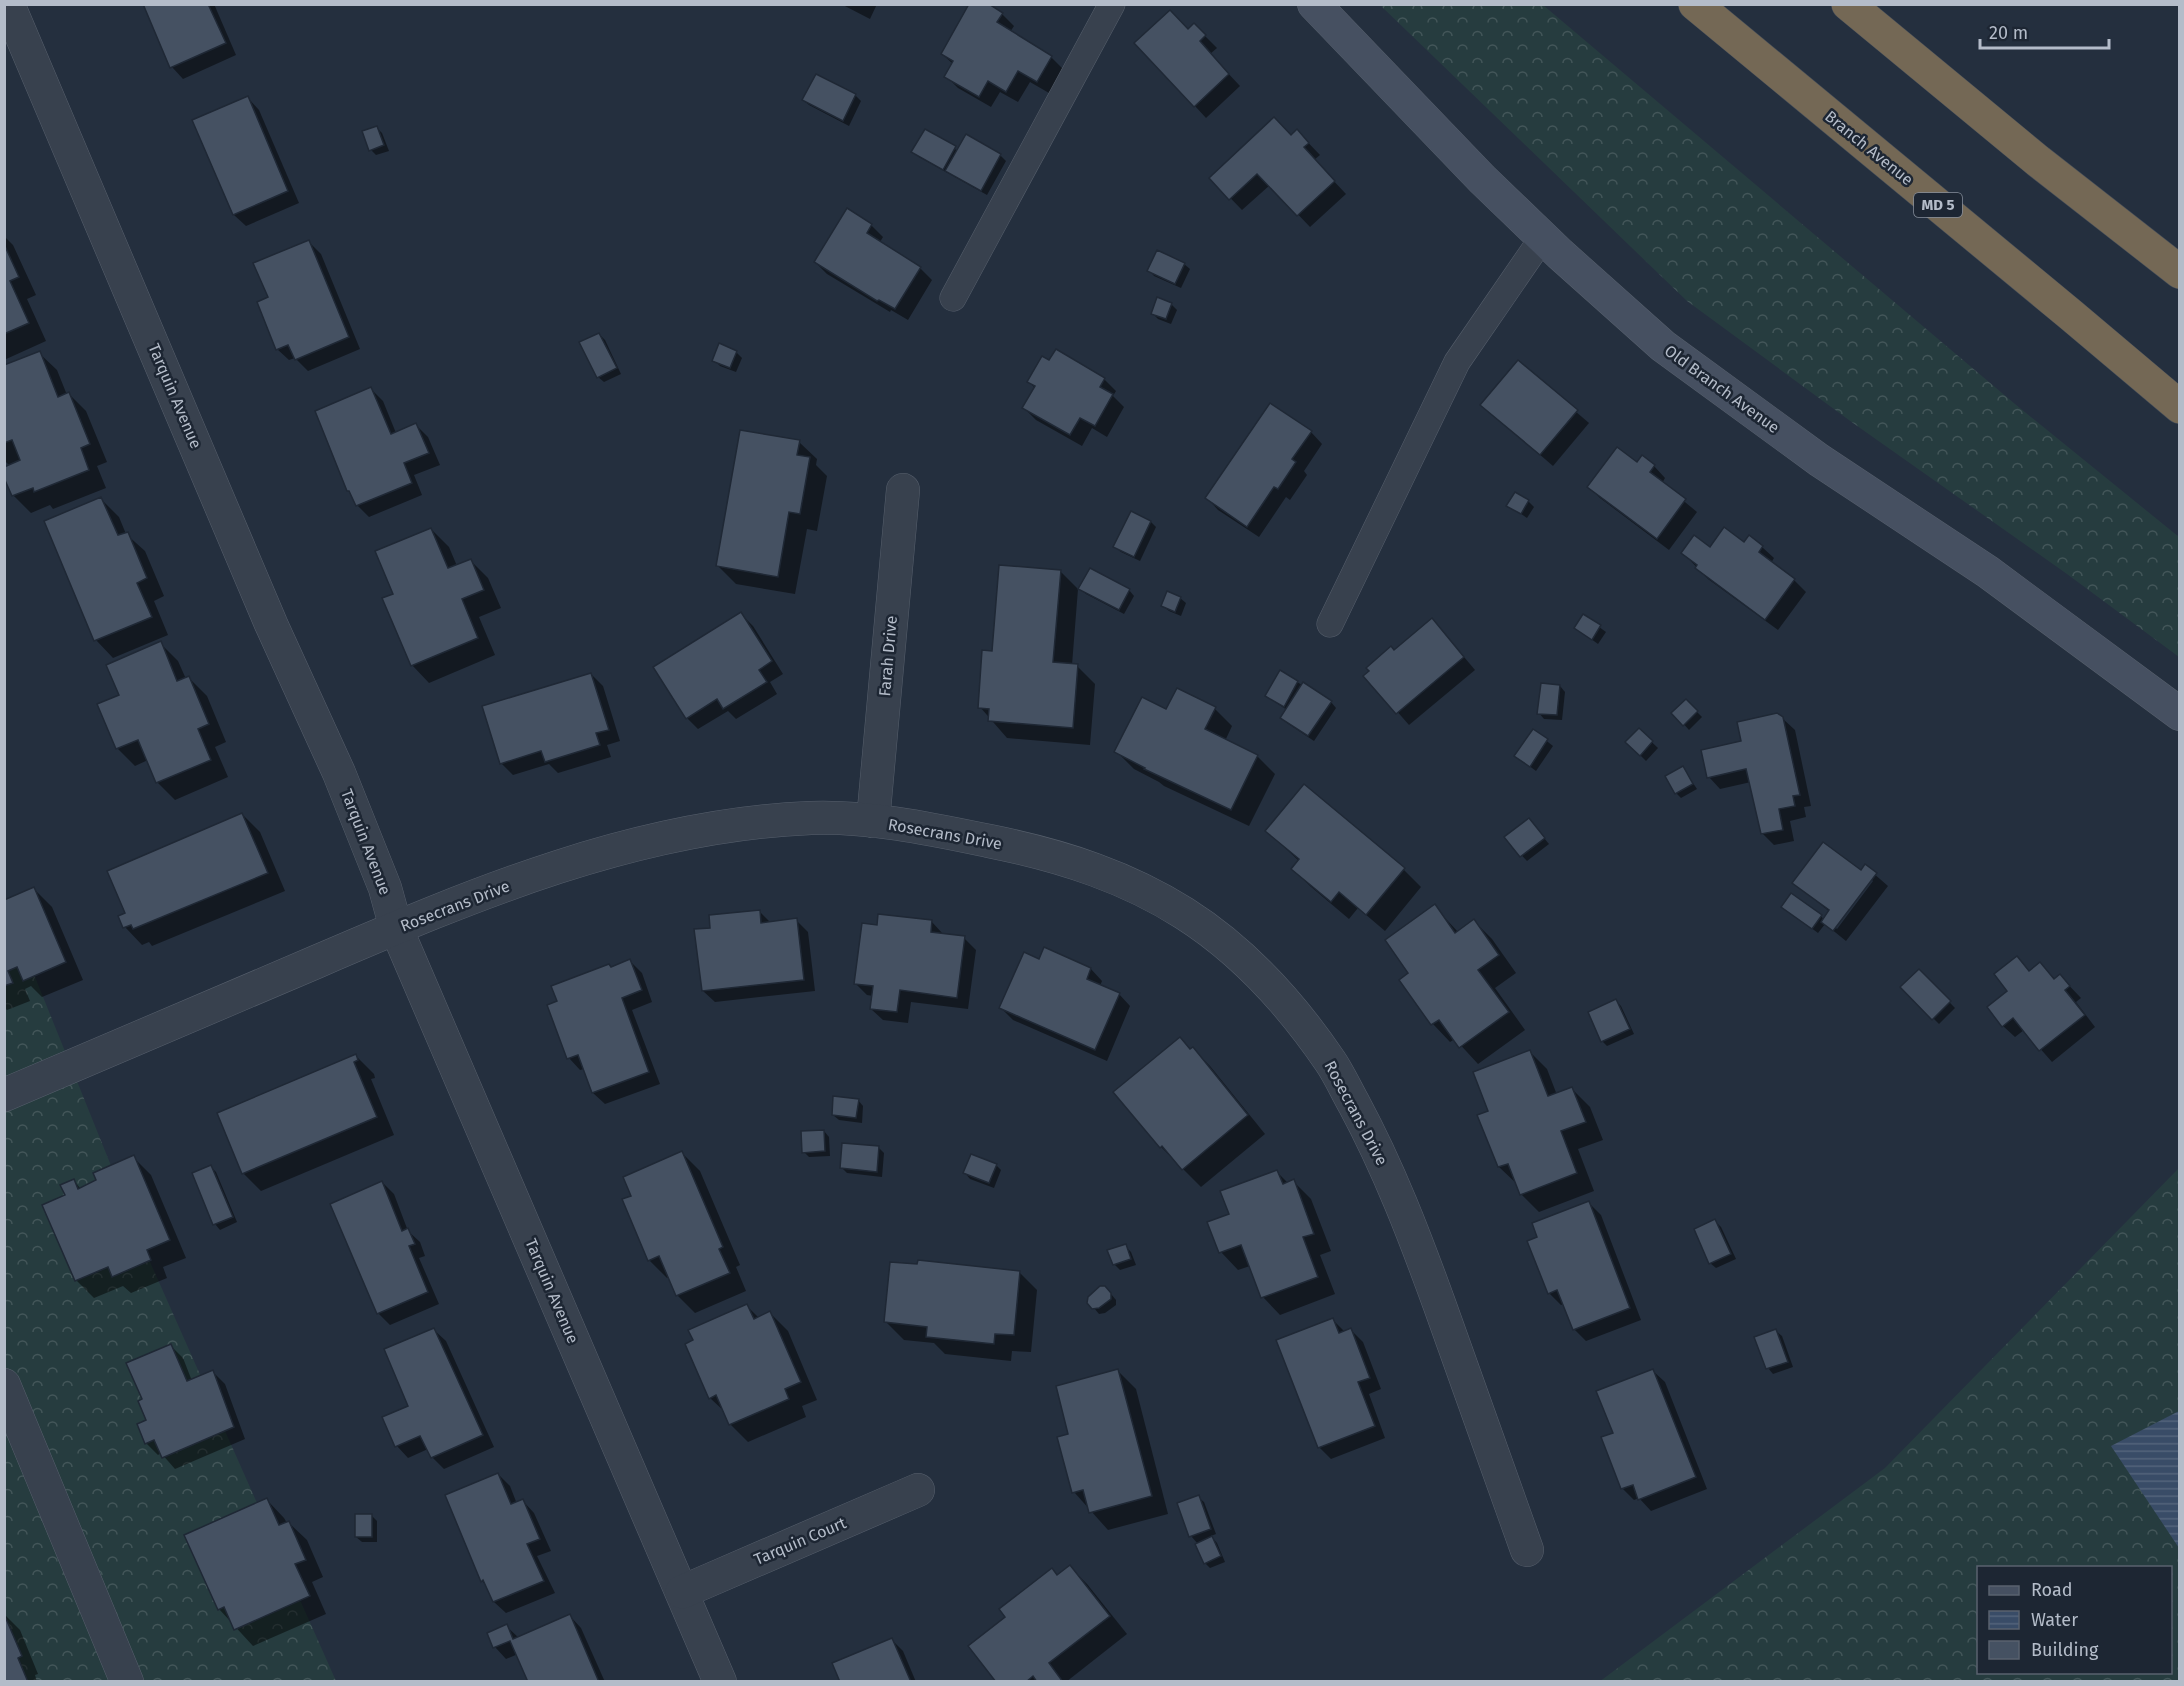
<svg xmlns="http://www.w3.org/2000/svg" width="2184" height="1686" font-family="'Fira Sans',sans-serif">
<defs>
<pattern id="forest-crowns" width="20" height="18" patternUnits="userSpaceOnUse" patternTransform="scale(1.5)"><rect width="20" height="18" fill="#263c3f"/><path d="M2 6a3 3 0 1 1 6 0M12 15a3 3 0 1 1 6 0" fill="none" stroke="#435659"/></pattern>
<pattern id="water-rules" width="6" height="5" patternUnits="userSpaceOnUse" patternTransform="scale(1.5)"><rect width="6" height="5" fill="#394c67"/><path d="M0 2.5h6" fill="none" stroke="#53647b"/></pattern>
</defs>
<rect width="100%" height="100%" fill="#242f3e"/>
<g fill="url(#forest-crowns)" fill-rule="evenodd">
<polygon points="1380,5 1543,5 2015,404 2179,537 2179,657 2067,574 1853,423 1687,301"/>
<polygon points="4,900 147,1255 336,1681 5,1681"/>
<path d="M2179,1168V1681L1599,1682L1885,1468ZM1978,1568H2170V1672H1978Z"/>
</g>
<polygon fill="url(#water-rules)" points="2179,1411 2179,1548 2111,1446"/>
<g fill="#0007" fill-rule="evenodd">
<polygon points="144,4 214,4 236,55 183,79 172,67"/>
<polygon points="841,4 877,4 870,19"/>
<polygon points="1002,14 1014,26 1010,32 1051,57 1063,69 1049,93 1030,82 1018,102 1000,92 991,107 958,88 946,76 953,64 942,54"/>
<polygon points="1194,25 1217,48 1210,54 1240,86 1206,118 1195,106 1188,30"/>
<polygon points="816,76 856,96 861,101 849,126 809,105 803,100"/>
<polygon points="248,98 259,110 299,203 246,226 234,215"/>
<polygon points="377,128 382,133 389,151 376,155 371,150"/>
<polygon points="925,131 958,151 1000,155 1006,161 987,195 919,157 913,152"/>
<polygon points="1297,131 1320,155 1314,160 1346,194 1310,227 1270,185 1242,210 1211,178 1291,137"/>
<polygon points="871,225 883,237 880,242 920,268 932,280 908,320 891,310 890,312 827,274 815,262"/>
<polygon points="4,236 13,245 36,295 27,299 46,341 4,360"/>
<polygon points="309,242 321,254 360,349 308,371 295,358 289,360 277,349"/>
<polygon points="1184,264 1190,269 1181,288 1154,276 1149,270"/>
<polygon points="1171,304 1177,310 1171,324 1158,319 1152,313"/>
<polygon points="599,334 605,340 621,374 604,382 598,377"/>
<polygon points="1056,351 1104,379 1116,391 1113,396 1124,407 1107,437 1092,428 1082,446 1036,420 1024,408 1035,388 1029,382 1050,362"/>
<polygon points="736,352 742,358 736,372 720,366 714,360"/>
<polygon points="39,353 57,370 67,395 69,394 86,411 107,462 97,466 106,488 53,509 50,505 31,513 13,495 10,466 4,460 4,367"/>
<polygon points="1518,362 1589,423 1553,466 1482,405"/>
<polygon points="371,389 383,401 396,433 416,425 428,437 440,465 414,475 422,495 369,517 357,505"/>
<polygon points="1311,432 1322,444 1304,471 1307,475 1290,500 1286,497 1259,537 1218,510 1207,498"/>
<polygon points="799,442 817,459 816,465 827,476 817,531 807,529 795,594 736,584 718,566"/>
<polygon points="1637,464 1654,466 1665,478 1662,483 1697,512 1669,550 1600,498 1589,487"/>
<polygon points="101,499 119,517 126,534 145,551 164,596 154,601 168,635 113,658 96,640"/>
<polygon points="1528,501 1534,507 1527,518 1508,505"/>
<polygon points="1151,522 1156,527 1140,561 1121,552 1115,547"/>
<polygon points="431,529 449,547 457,566 470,560 488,578 501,608 479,617 495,655 429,683 412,665 395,594"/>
<polygon points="1744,544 1762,547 1774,558 1771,563 1794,580 1806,592 1778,630 1708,579 1683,553"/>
<polygon points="1060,571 1078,589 1072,665 1077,666 1095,684 1090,745 1007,738 980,707 993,653"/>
<polygon points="1080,589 1129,590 1134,596 1124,614 1086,594"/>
<polygon points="1180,598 1186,603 1181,616 1169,611 1163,606"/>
<polygon points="741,614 753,626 783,674 770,682 777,694 736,719 728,711 698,729 687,718"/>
<polygon points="1584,616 1606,632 1598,644 1576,628"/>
<polygon points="1443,632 1475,670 1409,725 1366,676 1394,651"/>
<polygon points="160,643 178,661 186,679 189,678 207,696 226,742 215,747 228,777 175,800 157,782 148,760 135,766 117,748 121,695"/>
<polygon points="1280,672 1331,702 1336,708 1314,741 1287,723 1282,718 1287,710 1266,696"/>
<polygon points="591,674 603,686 620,741 607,745 611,757 558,773 549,764 513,775 501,763"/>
<polygon points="1560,686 1565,692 1562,720 1544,719 1539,713"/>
<polygon points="1686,701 1702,717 1689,730 1674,713"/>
<polygon points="1215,709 1232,726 1225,741 1257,756 1275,774 1249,826 1164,786 1159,782 1134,769 1116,751 1167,711"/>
<polygon points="1782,718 1795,730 1811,806 1804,807 1806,817 1790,821 1794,841 1774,845 1762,833 1751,782 1720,789 1709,777 1743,742"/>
<polygon points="1639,730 1658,748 1646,761 1627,742"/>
<polygon points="1534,731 1553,746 1536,771 1516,756"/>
<polygon points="1683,768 1697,789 1681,798 1676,793"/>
<polygon points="1305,786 1404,870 1421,887 1385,931 1358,908 1349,919 1310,886 1293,869 1299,861 1267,831"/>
<polygon points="242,814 260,832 285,891 152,946 149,942 142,945 125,927 120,916 127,914"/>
<polygon points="1534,826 1549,844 1527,861 1506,838"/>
<path d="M1865,866L1888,886L1846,941L1825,924L1818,933L1783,907L1821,916L1824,920L1830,912L1794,883L1861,872ZM1871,879L1873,881L1837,929L1835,927Z"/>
<polygon points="34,889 52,907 83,980 42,997 31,986 25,989 30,1001 7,1010 4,1007 4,902"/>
<polygon points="1434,906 1458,932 1474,921 1492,939 1516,973 1495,988 1525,1030 1478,1064 1455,1039 1450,1042 1433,1024 1401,980 1410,973"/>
<polygon points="759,911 771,923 796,920 808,932 815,991 715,1002 703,991 711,929"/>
<polygon points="932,922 943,934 964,938 976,950 968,1009 911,1002 908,1023 883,1020 871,1009 873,996 867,995 855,983 878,926"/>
<polygon points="1045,949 1091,969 1102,981 1100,986 1119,994 1130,1006 1107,1061 1013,1020 1001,1008 1040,961"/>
<polygon points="2017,958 2030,972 2040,964 2056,980 2060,976 2081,998 2076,1002 2095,1027 2052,1062 2024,1030 2015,1037 2003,1026"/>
<polygon points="630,961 642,973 652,1002 632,1010 660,1084 605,1104 593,1093 584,1069 580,1070 569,1058 559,1002 611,968"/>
<polygon points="1919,971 1955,1008 1939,1024 1902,987"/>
<polygon points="1616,1001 1621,1006 1634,1034 1607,1046 1602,1041"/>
<polygon points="1193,1049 1210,1066 1265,1134 1201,1187 1161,1147"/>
<polygon points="1530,1052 1547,1069 1557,1095 1572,1089 1590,1107 1603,1140 1578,1149 1594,1191 1539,1212 1521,1194 1518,1185 1499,1167 1490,1112"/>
<polygon points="356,1056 374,1074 375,1078 371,1079 394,1135 261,1191 243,1173"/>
<polygon points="858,1100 863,1106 862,1123 839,1120 833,1115"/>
<polygon points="824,1131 829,1137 830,1156 809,1157 804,1152"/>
<polygon points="879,1148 884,1153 882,1177 847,1173 842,1168"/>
<polygon points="682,1153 700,1171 740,1265 736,1267 746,1291 695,1313 677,1295 669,1277 667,1278 649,1260 633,1197"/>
<polygon points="133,1157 151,1175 186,1258 163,1267 167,1278 131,1293 123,1286 94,1298 76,1280 67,1195 74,1181 81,1189 98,1181"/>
<polygon points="996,1165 1001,1170 994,1188 970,1179 965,1173"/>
<polygon points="211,1167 216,1172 237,1222 220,1230 215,1224"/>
<polygon points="1276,1171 1288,1183 1293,1181 1311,1199 1331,1251 1320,1255 1335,1294 1280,1315 1263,1297 1250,1266 1238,1270 1221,1252 1231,1215"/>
<polygon points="382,1182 394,1194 408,1231 420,1242 425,1256 419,1258 439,1304 390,1325 378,1313"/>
<polygon points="1589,1203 1601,1215 1641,1320 1586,1341 1574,1329 1564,1304 1561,1305 1549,1293 1538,1238"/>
<polygon points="1715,1221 1721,1227 1736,1259 1716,1268 1710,1263"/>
<polygon points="1125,1246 1131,1252 1136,1265 1120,1270 1115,1265 1109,1251"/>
<polygon points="1019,1272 1037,1290 1031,1352 1012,1351 1011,1361 945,1354 934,1343 904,1340 886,1322"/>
<polygon points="1111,1294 1116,1300 1116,1305 1105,1313 1099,1314 1089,1302"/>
<polygon points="747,1306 759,1318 770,1313 788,1331 817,1400 802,1406 806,1417 748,1442 730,1424 726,1413 710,1398"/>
<polygon points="1333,1320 1345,1332 1351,1330 1363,1342 1381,1389 1369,1394 1385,1438 1331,1459 1319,1447"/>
<polygon points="434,1330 446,1341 494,1447 444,1469 432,1457 428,1449 408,1458 397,1446"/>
<polygon points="1776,1331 1782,1336 1793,1367 1773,1374 1768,1368"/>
<polygon points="171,1346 183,1358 192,1381 213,1372 225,1384 245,1439 175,1469 161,1453 158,1455 146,1443 148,1421 144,1400"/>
<polygon points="1118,1371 1136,1389 1168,1514 1108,1530 1074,1492 1070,1435"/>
<polygon points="1653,1371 1665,1382 1707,1489 1651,1511 1639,1498 1634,1500 1622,1488"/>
<polygon points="498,1474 510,1486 517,1504 523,1501 534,1513 551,1551 537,1556 555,1593 506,1613 494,1602 487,1586 482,1581 447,1496"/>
<polygon points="1198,1497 1204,1502 1216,1534 1211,1536 1217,1543 1225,1562 1210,1568 1205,1563 1198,1544 1191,1536"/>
<polygon points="267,1500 284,1518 287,1523 289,1523 307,1540 323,1577 312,1582 326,1614 253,1646 219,1609"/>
<polygon points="372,1516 377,1521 377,1542 362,1542 356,1537"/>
<polygon points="1070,1567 1087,1584 1127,1634 1066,1682 998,1682 1058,1576"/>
<polygon points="4,1614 20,1630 38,1674 35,1675 37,1682 4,1682"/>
<polygon points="570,1616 581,1628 605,1682 529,1682 518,1654 506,1659 495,1647 489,1634 506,1626 519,1638"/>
<polygon points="891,1639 903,1651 916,1682 842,1682"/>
</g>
<g fill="#455162" stroke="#1f2835" stroke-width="1.5">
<polygon points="143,4 208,4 226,43 170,68"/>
<polygon points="969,4 989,4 1003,13 997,22 1052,56 1037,82 1018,71 1006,92 988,81 979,97 944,77 953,61 941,54"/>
<polygon points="1170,10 1188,29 1194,23 1206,35 1200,41 1229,74 1194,107 1134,43"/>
<polygon points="816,74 856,94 843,121 802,100"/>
<polygon points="248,96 288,191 233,215 192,120"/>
<polygon points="1274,117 1291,135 1297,129 1309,143 1304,147 1335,181 1297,216 1257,174 1229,200 1209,178"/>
<polygon points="377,126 384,145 369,151 362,131"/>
<polygon points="925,129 956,146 943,170 911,152"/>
<polygon points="966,134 1001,154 981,191 945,171"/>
<polygon points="847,208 872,224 867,233 921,267 895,309 879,300 877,301 814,262"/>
<polygon points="309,240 349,337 295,360 288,345 276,350 257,302 268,297 253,263"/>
<polygon points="4,244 19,277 10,281 29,323 4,334"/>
<polygon points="1157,250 1185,263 1175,284 1147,271"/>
<polygon points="1157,297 1172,303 1166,319 1151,314"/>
<polygon points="599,333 617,368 597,378 579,342"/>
<polygon points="719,343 737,351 730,368 712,361"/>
<polygon points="1056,349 1105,378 1100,387 1113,394 1095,426 1080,418 1070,435 1022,408 1035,386 1027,382 1042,356 1049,360"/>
<polygon points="40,351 58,397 69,392 90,444 81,448 89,470 34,492 33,488 12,496 4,478 4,467 20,460 12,440 4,443 4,365"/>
<polygon points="1518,360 1578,410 1540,455 1480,405"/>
<polygon points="371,387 391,434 416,423 429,453 404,463 412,483 356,506 349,491 347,491 315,411"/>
<polygon points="1270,403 1312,431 1292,459 1296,462 1278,489 1274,487 1247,527 1205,498"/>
<polygon points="740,430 800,440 797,455 810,457 800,514 789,512 778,577 716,566"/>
<polygon points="1617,447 1637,462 1642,455 1655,465 1650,472 1686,499 1657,539 1587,487"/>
<polygon points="1515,492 1529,500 1521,514 1506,506"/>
<polygon points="101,497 118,535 128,532 147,578 137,583 152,617 94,641 44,521"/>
<polygon points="1131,511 1151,521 1134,557 1113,547"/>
<polygon points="1724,527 1744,542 1749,535 1763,546 1759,552 1795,579 1765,620 1695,568 1697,565 1681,553 1694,535 1710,547"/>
<polygon points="431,528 448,568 471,559 484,590 462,599 478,638 411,666 382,598 393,594 375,551"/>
<polygon points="999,565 1061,570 1053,662 1078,664 1073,728 988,721 989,709 978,708 982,650 992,651"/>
<polygon points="1090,568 1130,589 1119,610 1078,589"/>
<polygon points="1167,591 1181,597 1175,612 1161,606"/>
<polygon points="741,612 772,661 759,670 767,682 723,709 717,699 686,719 653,667"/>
<polygon points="1583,614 1601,625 1592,640 1574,628"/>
<polygon points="1432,618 1464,657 1396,714 1363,676 1369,671 1366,668 1391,646 1394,650"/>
<polygon points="161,641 177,681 189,676 209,724 198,729 211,760 156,783 138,740 116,749 97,704 119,695 106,665"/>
<polygon points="1280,670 1298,681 1284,707 1265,696"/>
<polygon points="591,673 609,730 596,733 600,745 545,762 541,751 500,764 482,706"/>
<polygon points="1303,682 1332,701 1308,736 1280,718"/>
<polygon points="1541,683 1560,685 1557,715 1537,714"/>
<polygon points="1177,688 1216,707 1205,729 1258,755 1231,810 1144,769 1145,768 1114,752 1142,697 1166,709"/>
<polygon points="1686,699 1698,711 1683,726 1671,713"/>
<polygon points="1777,713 1783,717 1800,795 1793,796 1795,806 1779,809 1783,830 1761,834 1746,769 1707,778 1701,750 1741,741 1737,722"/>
<polygon points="1639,728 1653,741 1640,756 1625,742"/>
<polygon points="1533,729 1548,739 1530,767 1514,756"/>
<polygon points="1683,766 1693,784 1675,794 1665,776"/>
<polygon points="1304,784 1405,868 1366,915 1339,892 1331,902 1291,869 1299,859 1265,831"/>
<polygon points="242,813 268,873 133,929 131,925 123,928 118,916 125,913 107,871"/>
<polygon points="1529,818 1545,838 1520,857 1504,837"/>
<polygon points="1823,842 1861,870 1865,864 1877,873 1833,931 1821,922 1829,910 1792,883"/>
<polygon points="34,887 66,962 23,981 17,967 8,971 13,983 4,986 4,900"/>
<polygon points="1791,893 1822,915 1812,929 1781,907"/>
<polygon points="1435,904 1455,933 1474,919 1499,955 1478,970 1509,1012 1459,1048 1439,1020 1431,1025 1399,980 1408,973 1385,940"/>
<polygon points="760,910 761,923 797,918 804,980 702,991 694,929 710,928 709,915"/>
<polygon points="878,914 932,920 931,932 965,936 957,998 900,990 897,1012 870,1009 873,986 854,984 862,923 877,925"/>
<polygon points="1044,947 1091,968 1087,979 1120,993 1095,1050 999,1008 1024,952 1039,959"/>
<polygon points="2017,956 2029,971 2040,962 2054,979 2060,974 2070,986 2065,990 2085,1015 2039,1051 2013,1018 2002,1027 1987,1007 2007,991 1994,974"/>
<polygon points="630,959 642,990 622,998 649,1072 592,1093 578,1055 567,1059 547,1005 557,1001 551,986 609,964 611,967"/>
<polygon points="1919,969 1951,1001 1932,1020 1900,987"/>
<polygon points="1616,999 1630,1029 1601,1042 1588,1012"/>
<polygon points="1180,1037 1190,1049 1193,1047 1248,1115 1182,1170 1162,1146 1160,1148 1113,1092"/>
<polygon points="1530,1050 1548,1096 1572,1087 1586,1122 1561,1131 1577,1173 1520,1195 1508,1164 1498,1167 1477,1115 1488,1111 1473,1072"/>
<polygon points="356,1054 358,1060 354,1062 377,1117 242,1174 217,1113"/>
<polygon points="833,1096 859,1099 856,1118 832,1115"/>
<polygon points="824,1130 825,1151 802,1153 801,1131"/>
<polygon points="842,1143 879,1146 877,1172 840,1168"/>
<polygon points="682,1151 723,1247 719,1249 730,1273 676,1296 659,1256 648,1261 622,1199 631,1196 623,1177"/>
<polygon points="971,1154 997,1164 989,1183 963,1173"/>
<polygon points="134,1155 170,1240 147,1250 151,1260 112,1277 108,1267 75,1281 42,1205 65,1195 60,1185 74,1179 78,1189 96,1180 93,1173"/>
<polygon points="211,1165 233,1217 213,1225 192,1173"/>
<polygon points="1277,1170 1283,1184 1294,1179 1314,1234 1303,1237 1318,1277 1261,1298 1241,1245 1219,1253 1207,1222 1229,1214 1220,1191"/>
<polygon points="382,1181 402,1231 408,1228 415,1244 409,1246 428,1292 377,1314 330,1204"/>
<polygon points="1589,1201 1630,1308 1573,1330 1557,1290 1548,1294 1527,1241 1537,1237 1532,1223"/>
<polygon points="1715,1219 1731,1254 1709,1264 1694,1229"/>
<polygon points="1126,1244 1131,1259 1113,1265 1107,1250"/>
<polygon points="918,1260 1020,1271 1014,1335 995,1334 994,1344 926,1337 927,1327 884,1322 890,1262 917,1264"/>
<polygon points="1100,1286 1105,1286 1111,1293 1111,1299 1099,1308 1092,1309 1087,1303 1088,1297"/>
<polygon points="747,1304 754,1319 770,1311 801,1382 785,1389 789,1399 729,1425 716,1395 709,1399 685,1344 693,1340 688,1330"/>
<polygon points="1333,1318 1339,1333 1351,1328 1370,1378 1358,1382 1375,1426 1318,1448 1276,1340"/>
<polygon points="434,1328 483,1435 431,1458 420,1436 395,1447 382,1417 408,1406 384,1349"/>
<polygon points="1776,1329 1788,1362 1766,1369 1754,1337"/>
<polygon points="171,1344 187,1381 213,1370 234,1427 162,1458 154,1440 145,1444 137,1424 146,1420 138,1401 142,1399 126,1363"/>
<polygon points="1118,1369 1152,1496 1089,1513 1083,1490 1072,1493 1057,1437 1068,1434 1056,1386"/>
<polygon points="1653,1369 1696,1477 1638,1500 1633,1485 1621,1489 1601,1437 1613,1433 1596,1391"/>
<polygon points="498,1473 511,1504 523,1499 540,1539 527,1544 544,1581 493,1602 483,1580 481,1582 445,1495"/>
<polygon points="1199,1495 1211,1529 1189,1537 1177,1503"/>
<polygon points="267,1498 279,1525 289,1521 306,1560 295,1564 310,1596 234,1630 224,1607 218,1610 184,1535"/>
<rect x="355" y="1514" width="17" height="23"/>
<polygon points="1212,1536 1221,1556 1204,1564 1195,1544"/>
<polygon points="1070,1565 1110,1616 1049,1663 1063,1682 1037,1682 1033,1676 1026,1682 996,1682 968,1646 1005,1617 999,1609 1052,1568 1057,1575"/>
<polygon points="4,1614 22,1656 18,1658 28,1682 4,1682"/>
<polygon points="570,1614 599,1682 528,1682 510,1641 493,1648 487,1633 507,1624 513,1639"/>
<polygon points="892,1638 911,1682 840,1682 832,1663"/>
</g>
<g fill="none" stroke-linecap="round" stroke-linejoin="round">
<g stroke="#565f6c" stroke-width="27">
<g id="lane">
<polyline points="953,298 1112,4"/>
<polyline points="1330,624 1457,362 1543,237"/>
</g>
</g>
<g stroke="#565f6c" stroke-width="34">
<g id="street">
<polyline points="8,4 271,624 339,773 385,888 396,928 720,1682"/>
<polyline points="873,821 903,490"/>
<path d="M4,1095C109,1051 213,1006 316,962C474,894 637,825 811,818C871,816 931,829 989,841C1144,872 1240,929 1330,1061C1339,1074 1346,1090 1354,1104C1389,1169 1415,1237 1440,1306C1469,1387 1498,1469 1527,1550"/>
<polyline points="4,1385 127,1682"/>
<polyline points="682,1592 918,1490"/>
</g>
</g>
<g stroke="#565f6c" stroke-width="34">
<polyline id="secondary" points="1314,4 1482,179 1560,254 1663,346 1819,460 1988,572 2180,714"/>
</g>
<g stroke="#434c59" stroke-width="34">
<g id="highway">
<polyline points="1695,4 2071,315 2180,407"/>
<polyline points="1848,4 2038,161 2180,272"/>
</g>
</g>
<use href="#lane" stroke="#38414e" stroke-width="26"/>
<use href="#street" stroke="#38414e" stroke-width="33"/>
<use href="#secondary" stroke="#465061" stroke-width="33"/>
<use href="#highway" stroke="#746855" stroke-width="33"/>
</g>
<g text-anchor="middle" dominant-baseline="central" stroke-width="5" stroke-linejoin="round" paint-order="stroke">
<rect fill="#1d2633" stroke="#878f9c" stroke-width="1.5" x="1914" y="193" width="48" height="24" rx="4.5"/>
<g font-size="15" font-weight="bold" fill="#b4bcc9">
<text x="1938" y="205">MD 5</text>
</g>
<g font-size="16" fill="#b4bcc9" stroke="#1d2633">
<text transform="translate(1869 148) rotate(39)">Branch Avenue</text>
<text transform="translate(1722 389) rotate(36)">Old Branch Avenue</text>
<text transform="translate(175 396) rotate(67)">Tarquin Avenue</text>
<text transform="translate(888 656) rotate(-85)">Farah Drive</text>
<text transform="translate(945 834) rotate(10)">Rosecrans Drive</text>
<text transform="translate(366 842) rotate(69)">Tarquin Avenue</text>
<text transform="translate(455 906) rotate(-21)">Rosecrans Drive</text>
<text transform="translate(1356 1113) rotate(62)">Rosecrans Drive</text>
<text transform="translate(552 1291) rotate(67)">Tarquin Avenue</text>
<text transform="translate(800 1541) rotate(-23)">Tarquin Court</text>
</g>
</g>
<rect width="2184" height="1686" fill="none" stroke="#b4bcc9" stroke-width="12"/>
<rect x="1977" y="1566" width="195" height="108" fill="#1d2633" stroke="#59626f" stroke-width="1.5"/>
<rect x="1989" y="1586" width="30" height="9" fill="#465061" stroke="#59626f" stroke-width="1.5"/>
<text x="2031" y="1596" font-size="18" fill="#b4bcc9">Road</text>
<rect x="1989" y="1611" width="30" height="18" fill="url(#water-rules)" stroke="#59626f" stroke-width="1.5"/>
<text x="2031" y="1626" font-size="18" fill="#b4bcc9">Water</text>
<rect x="1989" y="1641" width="30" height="18" fill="#455162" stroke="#59626f" stroke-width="1.5"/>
<text x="2031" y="1656" font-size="18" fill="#b4bcc9">Building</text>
<path d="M1980 39v9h129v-9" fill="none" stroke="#b4bcc9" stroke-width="3"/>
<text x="1989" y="39" font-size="18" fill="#b4bcc9" stroke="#1d2633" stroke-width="4.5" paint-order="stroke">20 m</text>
</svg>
